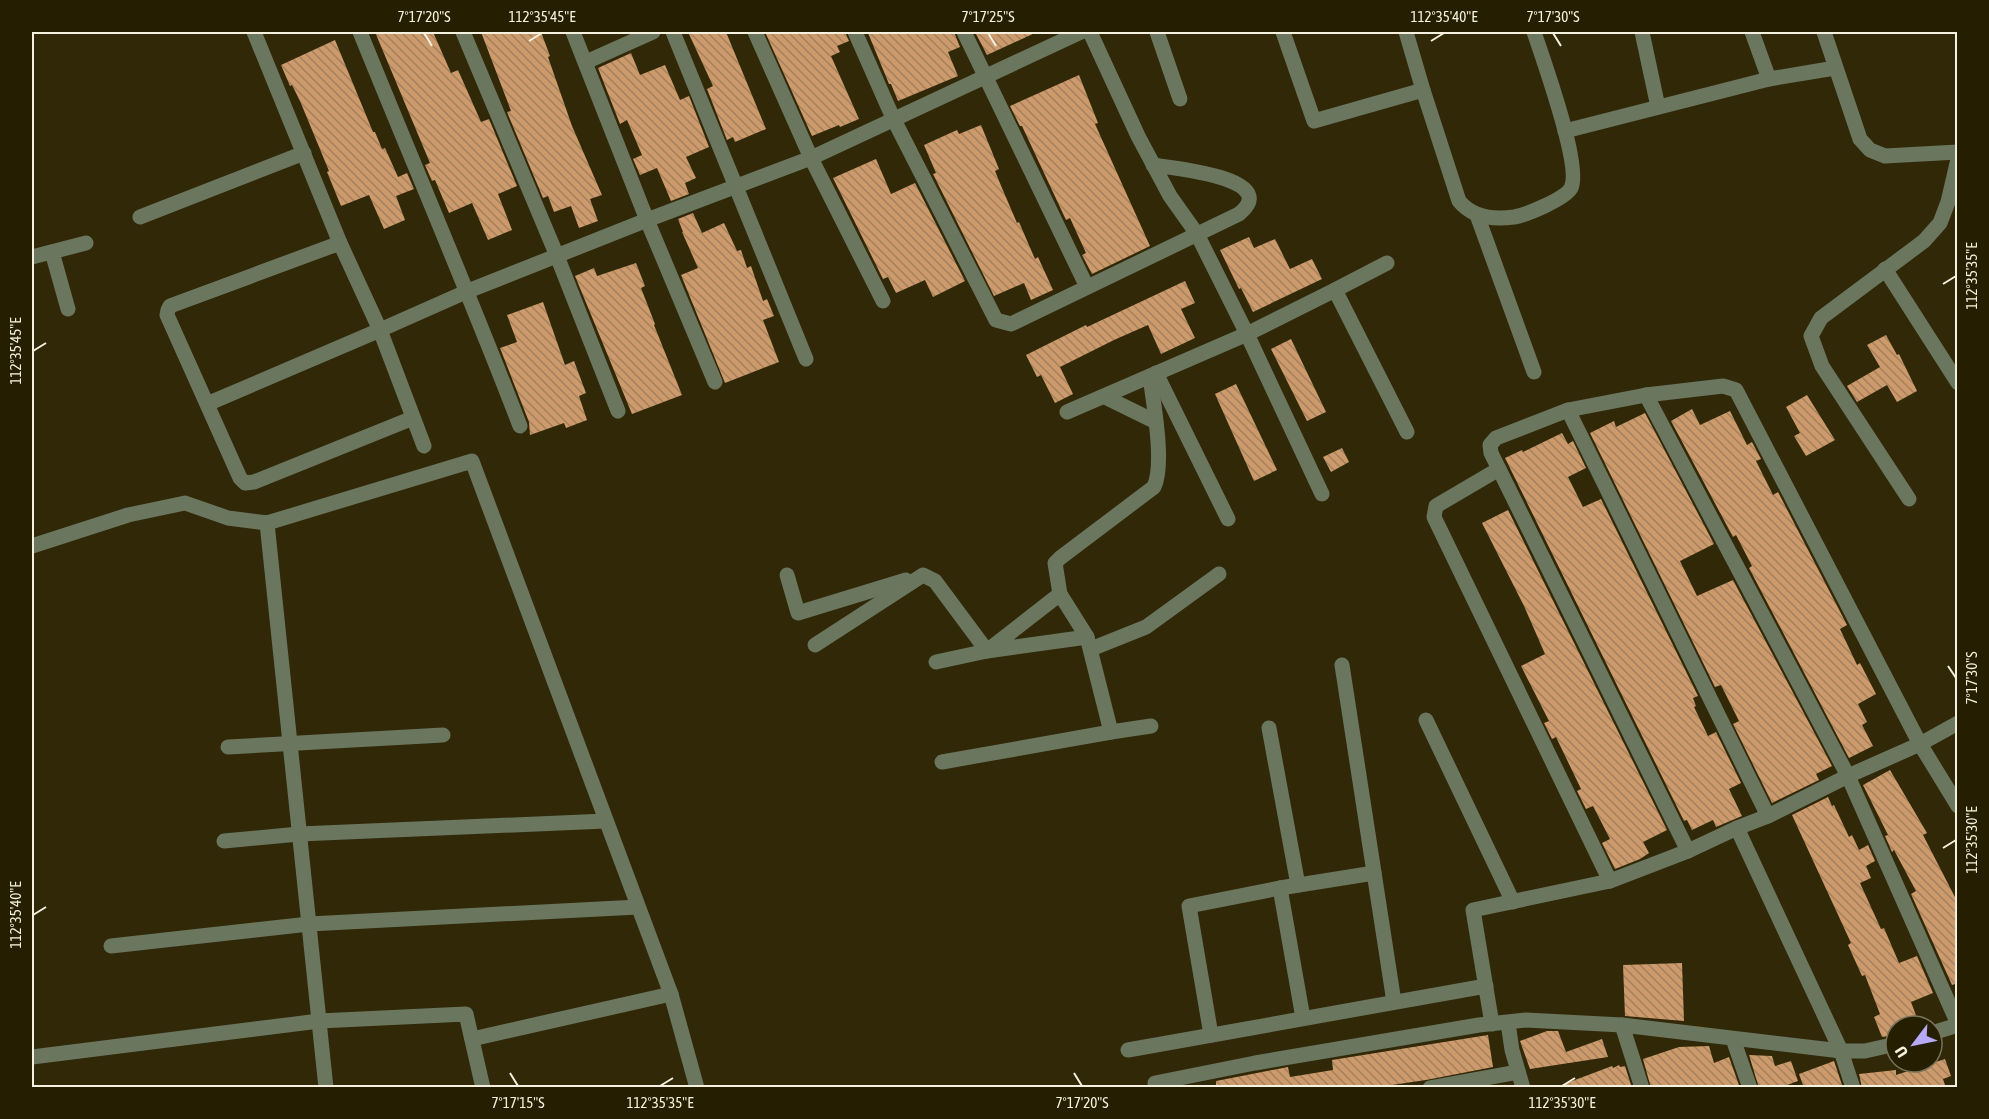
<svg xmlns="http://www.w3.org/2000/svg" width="1989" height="1119" font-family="'Asap Condensed',sans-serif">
<defs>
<pattern id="building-back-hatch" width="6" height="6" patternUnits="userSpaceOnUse" patternTransform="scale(1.5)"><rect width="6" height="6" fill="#cc9a6b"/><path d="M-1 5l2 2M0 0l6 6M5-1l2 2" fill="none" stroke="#a5815f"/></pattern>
</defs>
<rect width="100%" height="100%" fill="#302807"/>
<g fill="url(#building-back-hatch)">
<polygon points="375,32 433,32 451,73 458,70 481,122 489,119 517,186 498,194 512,230 488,240 472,203 449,213 435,180 432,181 425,165 430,163"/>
<polygon points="481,32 541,32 550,56 548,57 572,126 602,195 590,199 598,221 579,228 571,206 554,212 548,196 543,198 507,112 511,111"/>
<polygon points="688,32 726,32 766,129 735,142 733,137 727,140 707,89 713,86"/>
<polygon points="765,32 845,32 849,41 837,46 840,52 831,56 859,119 840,127 839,125 812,136"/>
<polygon points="865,32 954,32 960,47 948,52 958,76 898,101 891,84 889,84 868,33 866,34"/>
<polygon points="975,32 1037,32 987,55"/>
<polygon points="335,40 373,132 375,132 382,149 385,148 398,177 407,173 414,189 396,196 405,220 384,229 369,195 341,206 327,172 329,171 300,101 292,85 290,86 281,65"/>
<polygon points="631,53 640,75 665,65 680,100 689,96 709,147 686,157 696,178 685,183 689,194 671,201 657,168 640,175 633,159 642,155 627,120 620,124 598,68"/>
<polygon points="1079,75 1098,123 1095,124 1150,246 1092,274 1082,255 1086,253 1070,218 1066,220 1022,126 1020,126 1010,106"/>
<polygon points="981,125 999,169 995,171 1002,188 1017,223 1019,222 1035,259 1038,257 1053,290 1031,300 1024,283 994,296 933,174 936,173 924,145 957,130 959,134"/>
<polygon points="876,159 891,194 915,183 965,281 933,297 925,280 896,293 888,277 883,279 833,178"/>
<polygon points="693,213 702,233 724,223 737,251 741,250 747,268 751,266 763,301 767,299 774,316 763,320 779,362 725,383 681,275 698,268 682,232 683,232 678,219"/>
<polygon points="1249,237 1254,248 1275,239 1290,269 1312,259 1322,279 1253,312 1241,288 1239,289 1220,250"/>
<polygon points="636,263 645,286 641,288 655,324 654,325 682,395 632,414 575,276 594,268 597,276"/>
<polygon points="1185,281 1195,303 1181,309 1195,338 1161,354 1148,325 1114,340 1060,367 1073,394 1055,403 1041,375 1037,377 1026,355 1086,325 1087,327"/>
<polygon points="543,302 565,365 574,361 586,393 579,396 587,420 566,428 564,423 530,435 529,422 500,348 517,342 507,315"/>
<polygon points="1886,335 1897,355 1899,354 1917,391 1897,402 1887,385 1857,402 1847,386 1880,367 1867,345"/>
<polygon points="1291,339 1326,412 1307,421 1271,349"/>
<polygon points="1236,384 1277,470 1254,481 1215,394"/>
<polygon points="1807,395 1835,440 1806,456 1794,436 1800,433 1786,407"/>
<polygon points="1692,409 1700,425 1730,411 1747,445 1752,442 1761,459 1756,461 1773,495 1778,492 1847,625 1840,629 1857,665 1860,663 1876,694 1858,704 1867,722 1862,725 1873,746 1849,758 1749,568 1752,566 1736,535 1733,537 1671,421"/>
<polygon points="1645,413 1714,544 1680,561 1697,596 1733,580 1832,766 1816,774 1819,780 1772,803 1733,724 1739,721 1721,685 1715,687 1590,433 1614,421 1616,427"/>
<polygon points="1562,433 1568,444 1573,441 1586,468 1568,477 1583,507 1601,499 1698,696 1693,698 1696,706 1694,707 1708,736 1716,732 1741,783 1729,789 1742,816 1716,827 1713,820 1692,830 1687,820 1684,821 1505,458 1522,450 1523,452"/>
<polygon points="1342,448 1349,462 1331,472 1323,457"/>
<polygon points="1508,510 1667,830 1643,842 1649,853 1640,859 1615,869 1602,843 1610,839 1593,806 1586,809 1577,791 1581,789 1556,737 1552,739 1544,723 1549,721 1521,666 1545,654 1524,606 1482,523"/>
<polygon points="1890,770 1927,833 1923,835 1958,903 1958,983 1952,985 1911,894 1916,891 1894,850 1892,852 1885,836 1888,835 1863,785"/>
<polygon points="1828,797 1832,806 1834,805 1849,837 1852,835 1859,850 1868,845 1875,861 1866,866 1871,878 1860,883 1881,929 1884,928 1899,963 1917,956 1933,993 1911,1002 1920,1026 1896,1026 1896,1035 1882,1037 1874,1017 1880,1014 1865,975 1862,976 1848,945 1851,943 1792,815"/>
<polygon points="1682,963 1684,1021 1625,1016 1623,965"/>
<polygon points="1547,1031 1558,1031 1566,1052 1602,1039 1608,1057 1530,1069 1520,1041"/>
<polygon points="1488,1035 1493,1067 1426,1080 1371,1088 1216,1088 1216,1081 1257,1073 1288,1067 1290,1077 1333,1070 1332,1060"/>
<polygon points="1709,1046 1714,1063 1729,1057 1740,1088 1651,1088 1643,1059 1679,1047"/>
<polygon points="1749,1055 1772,1056 1775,1066 1791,1061 1798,1081 1779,1088 1759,1088"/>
<polygon points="1945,1059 1951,1076 1943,1079 1946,1088 1862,1088 1859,1074 1896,1070 1896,1075"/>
<polygon points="1834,1061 1843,1088 1804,1088 1799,1074"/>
<polygon points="1619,1065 1620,1067 1625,1066 1632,1088 1560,1088 1559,1086 1612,1066 1613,1068"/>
</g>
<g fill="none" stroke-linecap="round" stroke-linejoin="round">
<g stroke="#6a765e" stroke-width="15">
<polyline points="254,32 340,243"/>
<path d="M360,32C413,163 469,293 520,426"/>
<polyline points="463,32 557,256 618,411"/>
<polyline points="573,32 647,220 715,382"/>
<polyline points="673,32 806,359"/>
<polyline points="755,32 811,158 883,301"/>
<path d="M855,32L893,118L996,320L1011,324L1239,214C1283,178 1172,168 1153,165"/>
<polyline points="964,32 1087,287"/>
<polyline points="1090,32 1138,136 1170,196 1197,234 1247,334 1322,494"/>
<polyline points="1157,32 1180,99"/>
<polyline points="1283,32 1314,121 1423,90 1406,32"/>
<polyline points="1642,32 1658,107"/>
<polyline points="1752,32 1769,79"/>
<polyline points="1824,32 1860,139 1870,150 1885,156 1958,152"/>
<polyline points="586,62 653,32"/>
<path d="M1423,90L1459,201C1473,218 1493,220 1514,217C1526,215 1565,199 1571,188C1582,167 1543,59 1534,32"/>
<polyline points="1565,131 1769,79 1835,68"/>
<polyline points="1477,215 1534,372"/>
<polyline points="140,217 304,153"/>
<polyline points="52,252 68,309"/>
<polyline points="32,257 86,243"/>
<polyline points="1885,269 1958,383"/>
<polyline points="1335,290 1387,263"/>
<polyline points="1156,373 1228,519"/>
<polyline points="1646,395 1848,776 1958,1024"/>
<polyline points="1105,397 1156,422"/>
<polyline points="207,404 380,330 340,243 170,306 168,310 167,315 240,478 245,483 254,482 413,418"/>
<polyline points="1568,410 1768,816"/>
<polyline points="1067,412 1247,334 1335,290 1407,432"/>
<polyline points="424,446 380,330 468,291 647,220 811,158 1081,32"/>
<polyline points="1499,469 1436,506 1434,517 1610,881 1688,851 1737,828 1768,816 1848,776 1920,744 1958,723"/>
<polyline points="1909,499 1822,366 1811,336 1821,318 1924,241 1940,223 1948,202 1958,159"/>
<polyline points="267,523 326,1088"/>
<polyline points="32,546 128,515 185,503 228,518 267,523 472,461 671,994 697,1088"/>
<polyline points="787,575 798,613 906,580"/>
<polyline points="1060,594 987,651 1087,637"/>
<polyline points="815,645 923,575 935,581 987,651 936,662"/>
<polyline points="1091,649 1146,627 1219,574"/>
<polyline points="1342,665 1394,1002"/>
<polyline points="1426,720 1513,902"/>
<polyline points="1269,728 1298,885"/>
<polyline points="1111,732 1151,726"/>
<polyline points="228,747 443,735"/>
<path d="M942,762L1111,732L1087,637L1060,594L1055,563L1060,558L1154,487C1165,463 1153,402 1150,376"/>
<polyline points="1737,828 1841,1051 1853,1088"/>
<polyline points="224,841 299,834 606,821"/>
<polyline points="1688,851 1491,453 1490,445 1496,438 1568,410 1646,395 1723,386 1736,390 1920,744 1958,806"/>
<polyline points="1280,888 1303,1018"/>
<polyline points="111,946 309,924 638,907"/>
<polyline points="1508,1023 1512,1050 1523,1088"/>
<polyline points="1492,1024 1473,910 1610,881"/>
<polyline points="1622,1025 1642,1088"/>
<polyline points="1932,1033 1958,1025"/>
<polyline points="1211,1035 1189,906 1280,888 1374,873"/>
<polyline points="472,1039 671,994"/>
<polyline points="1733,1039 1750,1088"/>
<polyline points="1128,1050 1486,986"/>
<polyline points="32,1057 319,1021 466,1014 483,1088"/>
<polyline points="1156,1088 1155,1083 1255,1063 1479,1025 1526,1020 1622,1025 1841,1051 1865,1051 1896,1044"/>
<polyline points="1430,1088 1518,1072"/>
</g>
</g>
<path fill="none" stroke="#f6f1df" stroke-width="2" d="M424,33L432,46M988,33L996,46M1553,33L1561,46M529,41L542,33M1431,41L1444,33M1943,284L1956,276M33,351L46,343M1948,666L1956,678M1943,848L1956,840M33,915L46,907M510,1073L518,1086M1074,1073L1082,1086M660,1086L673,1078M1562,1086L1575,1078"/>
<rect width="1989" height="1119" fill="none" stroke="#261e00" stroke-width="66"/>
<g transform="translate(1914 1044) rotate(238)"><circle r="28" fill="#261e00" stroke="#797259" stroke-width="1.5"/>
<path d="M0-4.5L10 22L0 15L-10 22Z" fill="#b7abf8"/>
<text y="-9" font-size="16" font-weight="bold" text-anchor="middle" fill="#f6f1df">U</text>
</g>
<rect x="33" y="33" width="1923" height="1053" fill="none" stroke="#f6f1df" stroke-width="2"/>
<g font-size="15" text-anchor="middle" fill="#f6f1df">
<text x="424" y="22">7°17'20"S</text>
<text x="542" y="22">112°35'45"E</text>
<text x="988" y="22">7°17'25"S</text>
<text x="1444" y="22">112°35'40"E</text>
<text x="1553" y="22">7°17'30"S</text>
<text transform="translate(1972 276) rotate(-90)" y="5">112°35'35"E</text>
<text transform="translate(16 351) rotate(-90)" y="5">112°35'45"E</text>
<text transform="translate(1972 678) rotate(-90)" y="5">7°17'30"S</text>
<text transform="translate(1972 840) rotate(-90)" y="5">112°35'30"E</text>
<text transform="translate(16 915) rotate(-90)" y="5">112°35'40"E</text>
<text x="518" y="1108">7°17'15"S</text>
<text x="660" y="1108">112°35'35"E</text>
<text x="1082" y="1108">7°17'20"S</text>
<text x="1562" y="1108">112°35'30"E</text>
</g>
</svg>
